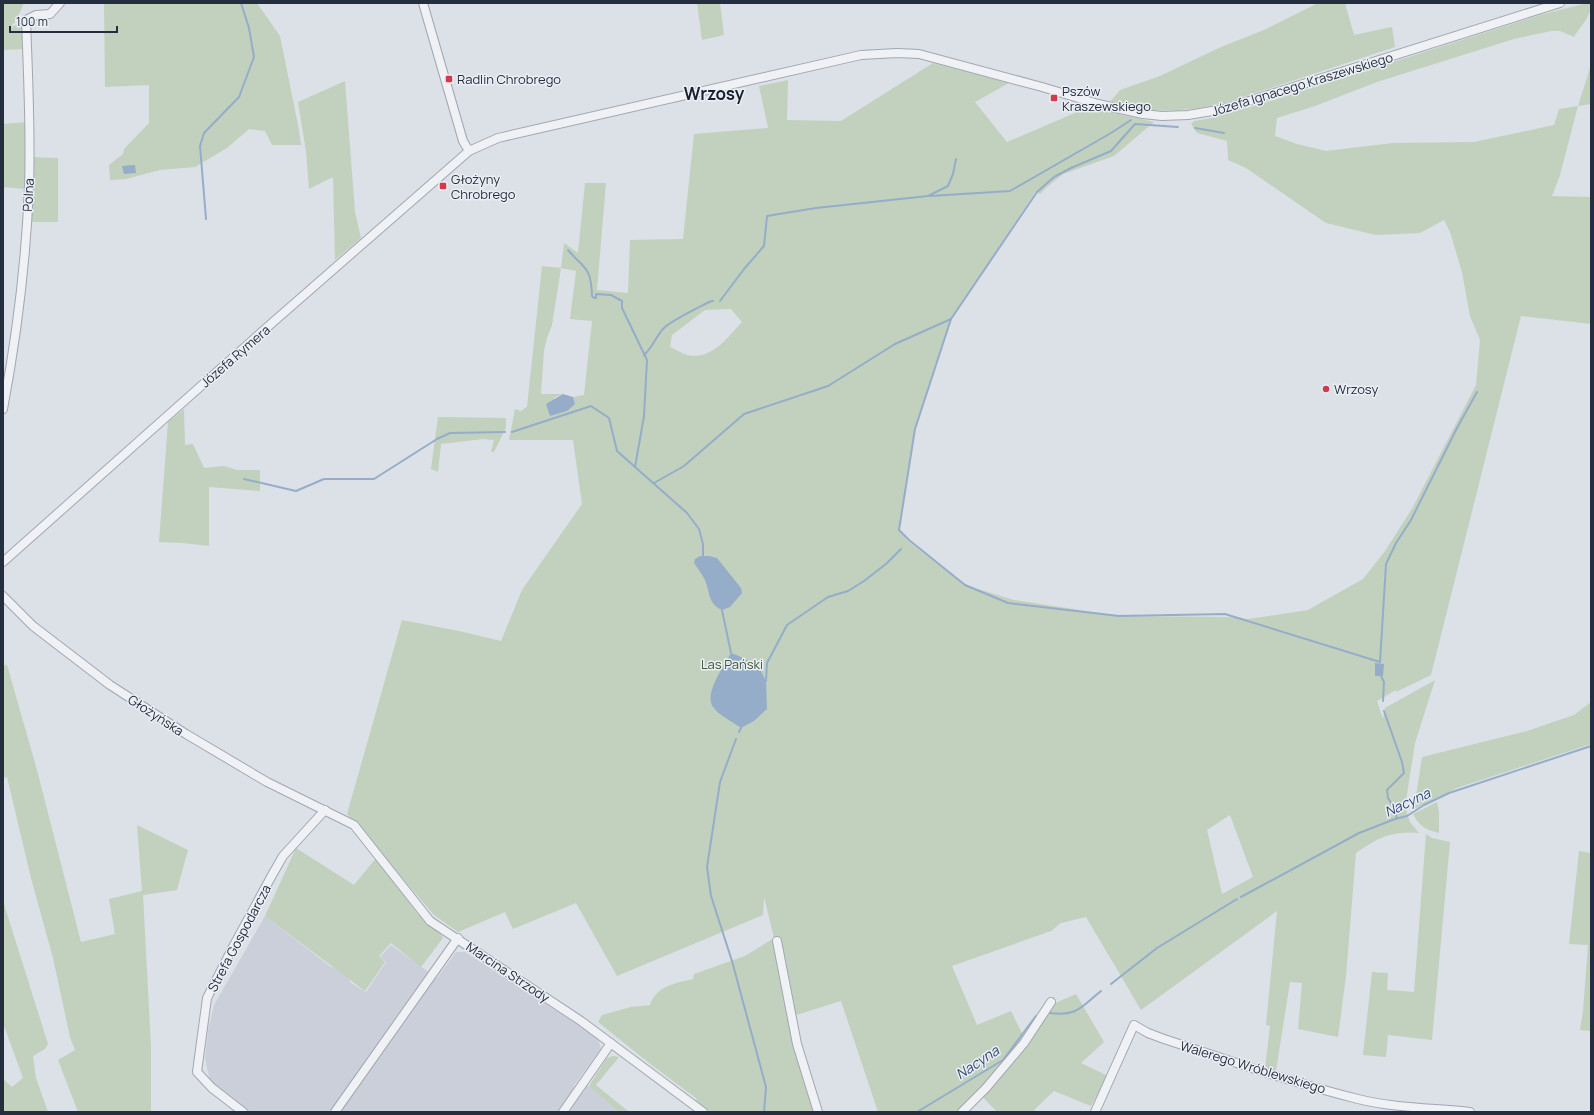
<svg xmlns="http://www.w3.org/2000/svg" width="1594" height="1115" font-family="Manrope,sans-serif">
<rect width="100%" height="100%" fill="#dce0e7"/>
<polygon fill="#cacfd9" points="265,916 331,967 339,969 348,977 351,983 366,992 386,962 380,957 391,945 437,978 456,952 465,952 598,1038 601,1049 573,1087 589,1086 619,1112 250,1112 210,1080 205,1059 208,1030 214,1005"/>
<g fill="#c1d1bd" fill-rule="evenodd">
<polygon points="3,3 24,3 17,19 10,28 24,21 24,49 3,50"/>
<polygon points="104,3 257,3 280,36 298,125 301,145 272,145 265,131 249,129 227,148 195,167 160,170 126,179 110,180 109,165 123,154 124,149 149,123 149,85 105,87"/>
<polygon points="697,3 720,3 724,35 702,40"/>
<path d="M1318,3H1345L1354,35L1392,27L1395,47L1225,103C1198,109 1171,113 1144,109C1133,107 1122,104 1110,102L1120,90L1160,76L1221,47L1264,30Z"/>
<path d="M1587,3H1591C1591,18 1581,25 1574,37L1560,31H1551L1514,39L1377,82L1315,106L1277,118L1275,136L1297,144L1326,151L1393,143L1474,142L1554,125L1559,109L1578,106L1591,65V104L1578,106L1560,175L1552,196L1591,197V324L1521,316L1431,675L1396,692V690L1377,701L1383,719L1385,708L1435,680L1415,743L1405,807L1410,822L1419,833C1390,831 1379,837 1356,853L1346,976L1338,1037L1298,1029L1302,983L1290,982L1276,1071L1265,1069L1270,1026L1266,1025L1277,911L1141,1010L1086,917L1061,923L1051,931L952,966L977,1025L1011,1011L1027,1044L1053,1004L1076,994L1104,1042L1081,1063L1108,1076L1091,1106L1054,1091L1034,1110L1036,1112H997L978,1092L958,1112H878L841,1001L793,1016L815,1112H710L695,1102L697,1099L649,1063L598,1022L602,1015L631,1007L650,1005C656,986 676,983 693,979L694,974L745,956L774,938L764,897L763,915L617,976L576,903L513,929L505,912L458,932L434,915L347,814L402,620L459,631L501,641L522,590L582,504L573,440H509L515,409L521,411L527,407L542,266L561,268L564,243L578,253L585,183H606L597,290L628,293L630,240L683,239L694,134L768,128L759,86L788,80L787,120L841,121L933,63L1009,83L975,102L1007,142L1084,109L1087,107L1154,122L1114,156L1063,174L1047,187L1040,194L1036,191L951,319L915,429L899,530L908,541L965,585L1014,600L1119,616L1229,617L1248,619L1276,615L1308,610L1363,579L1385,551L1413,507L1476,385L1480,340L1470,316L1462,272L1450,232L1444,220L1420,233L1376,235L1326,223L1246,168L1228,160L1227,141L1197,133L1191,124L1194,121L1212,118L1261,104L1540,15ZM561,268L576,271L570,319L592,321L584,395L573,397L575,404L553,398L563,394H541L544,351L547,338L552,325ZM731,309L742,322C728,337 711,361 687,355C681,353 675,349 670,347L672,335L705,310ZM1230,815L1253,877L1222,894L1207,830Z"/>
<polygon points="345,81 355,212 361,238 335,260 333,177 309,189 306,151 298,102"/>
<polygon points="27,122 25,189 3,187 3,124"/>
<polygon points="31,157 58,158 58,222 29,222"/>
<polygon points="184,409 185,445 193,444 204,468 224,466 237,470 260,470 260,491 209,487 209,546 183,543 159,542 168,422"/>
<polygon points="438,417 506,418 506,428 494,452 491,452 494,440 483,439 441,444 438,472 431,469"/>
<polygon points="7,665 37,770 81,942 115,934 109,899 142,891 137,825 188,850 177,890 143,895 151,1047 151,1112 78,1112 58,1060 75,1050 70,1037 53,958 31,878 7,777 3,778 3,666"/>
<polygon points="1591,702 1591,744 1457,788 1414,809 1422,757 1527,731 1574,715"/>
<path d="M1437,802L1439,812V833C1426,830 1419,826 1413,814Z"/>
<polygon points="1426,834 1432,838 1450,842 1432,1040 1388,1035 1386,1057 1363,1055 1372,972 1388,973 1387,990 1414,992"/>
<polygon points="296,848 354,885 376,858 416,912 429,925 441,934 443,938 421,967 391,943 379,956 385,962 365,991 265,916"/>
<polygon points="1579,851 1591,853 1591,1031 1580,1030 1583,1011 1588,945 1569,944"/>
<polygon points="3,901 48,1044 45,1049 33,1056 36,1078 48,1112 3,1112 3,1079 12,1087 23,1078 3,1023"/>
<polygon points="613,1056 619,1057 596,1085 629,1112 619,1112 589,1086 607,1058"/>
</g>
<g fill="#95adc9">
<polygon points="135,165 136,173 124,174 122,166"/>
<polygon points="563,394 573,397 575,404 567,411 550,416 546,404"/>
<path d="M700,556H709L717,558L741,588L742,593L730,607L722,610C708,604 710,592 705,580C702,574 698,569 694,563L695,559Z"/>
<path d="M731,653C741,656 748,662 758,665L766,681L767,709L754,721L741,728C733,722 715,713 712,705C705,692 725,664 731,653Z"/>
<polygon points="1375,663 1384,664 1383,676 1375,676"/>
</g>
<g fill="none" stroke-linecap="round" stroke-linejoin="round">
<g stroke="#95adc9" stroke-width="2">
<polyline points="1178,127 1135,124 1111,151 1071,168 1054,177 1037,192 951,319 915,429 899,530 909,540 965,585 1008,603 1119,616 1225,614 1380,662 1386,564 1396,543 1411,520 1457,428 1477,392"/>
<polyline points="1195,128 1224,133"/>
<polyline points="930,196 1010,191 1111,133 1131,120"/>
<polyline points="206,219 200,146 204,133 239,97 254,57 249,28 241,3"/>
<path d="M568,250C585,270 591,266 592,296L594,298H596V294L611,295L622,301V308L647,360L644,416L635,467"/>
<polyline points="720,301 744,269 764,246 767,216 816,208 928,196 948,186 953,174 956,159"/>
<path d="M644,355C653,347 656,336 664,328C672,320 700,307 711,301H713"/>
<polyline points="512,432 591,406 609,418 617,451 687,513 699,529 703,544 703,556"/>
<polyline points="244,479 296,491 324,479 374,479 437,439 450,433 505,432"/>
<polyline points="654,483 684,466 744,414 828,386 895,344 951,319"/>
<polyline points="722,610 731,653"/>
<polyline points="1381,676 1384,682 1383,701"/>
<polyline points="766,681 767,663 787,625 828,597 848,591 864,581 886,564 901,549"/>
<polyline points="1384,711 1402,762 1404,773 1387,790 1388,798 1394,808 1393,809 1397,818"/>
<polyline points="739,732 741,728"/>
<polyline points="736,739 720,782 707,867 711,896 732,961 766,1087 764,1112"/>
<polyline points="1241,897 1359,833 1395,819 1407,816 1424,805 1449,793 1591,746"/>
<polyline points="1111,984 1157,948 1237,899"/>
<path d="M1050,1013C1077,1017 1082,1006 1101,991"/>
<polyline points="917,1112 1003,1060 1036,1016"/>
</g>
<g stroke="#a1a7b1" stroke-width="10">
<g id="minor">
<polyline points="423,3 463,141 469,151"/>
<path d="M3,409C17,335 26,261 29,187C31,131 28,76 26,20L36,15L50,14L60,3"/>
<polyline points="3,562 264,330 469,151 498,138 861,55 897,53 919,54 1042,87 1098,104 1143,114 1162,116 1188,115 1224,109 1560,3"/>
<polyline points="3,596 33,626 110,685 186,734 267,782 354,825 430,921 581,1021 703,1112"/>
<polyline points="777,941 797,1044 818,1112"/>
<polyline points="243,1112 212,1088 197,1072 207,998 233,947 271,877 283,856 325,810"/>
<polyline points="335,1112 458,938"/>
<polyline points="563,1112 611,1043"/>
<polyline points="962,1112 986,1088 1024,1043 1051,1002"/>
<path d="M1095,1112L1134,1025L1148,1033L1164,1039C1228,1060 1293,1083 1358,1099C1394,1108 1433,1108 1470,1112"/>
</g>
</g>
<use href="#minor" stroke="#eff1f5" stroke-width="8"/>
</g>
<g fill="#d33a4d" stroke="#ebeff5" stroke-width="1.5">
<rect x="445" y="75" width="8" height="8" rx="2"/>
<rect x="1050" y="94" width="8" height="8" rx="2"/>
<rect x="439" y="182" width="8" height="8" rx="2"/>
<circle cx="1326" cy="389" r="4"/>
</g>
<g text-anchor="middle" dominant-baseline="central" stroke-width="3" stroke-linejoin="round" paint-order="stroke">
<g font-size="13" fill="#252e3e" stroke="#ebeff5" text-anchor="start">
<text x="457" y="79">Radlin Chrobrego</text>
<text x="1062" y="91">Pszów<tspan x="1062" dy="15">Kraszewskiego</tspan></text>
<text x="451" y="179">Głożyny<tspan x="451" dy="15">Chrobrego</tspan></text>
<text x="1334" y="389">Wrzosy</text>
</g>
<g font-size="13" fill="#252e3e" stroke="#ebeff5">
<text transform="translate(1302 84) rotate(-17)">Józefa Ignacego Kraszewskiego</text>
<text transform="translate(28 195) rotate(-87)">Polna</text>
<text transform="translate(235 356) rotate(-41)">Józefa Rymera</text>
<text transform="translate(156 715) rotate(33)">Głożyńska</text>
<text transform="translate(239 938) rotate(-62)">Strefa Gospodarcza</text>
<text transform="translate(508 972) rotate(34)">Marcina Strzody</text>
<text transform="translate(1253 1067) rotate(17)">Walerego Wróblewskiego</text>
</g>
<g font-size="13" fill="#395a32" stroke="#ebeff5">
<text x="732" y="664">Las Pański</text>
</g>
<g font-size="14" font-style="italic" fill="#2e4b73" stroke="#ebeff5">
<text transform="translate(1407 802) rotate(-25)">Nacyna</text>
<text transform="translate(977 1062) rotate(-34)">Nacyna</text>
</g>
<g font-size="17" font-weight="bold" fill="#181f2e" stroke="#ebeff5">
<text x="714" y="93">Wrzosy</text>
</g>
</g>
<rect width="1594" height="1115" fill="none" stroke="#252e3e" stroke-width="8"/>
<path d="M10 26v6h107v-6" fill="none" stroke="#252e3e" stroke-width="2"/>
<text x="16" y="26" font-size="12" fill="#252e3e" stroke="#ebeff5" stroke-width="3" paint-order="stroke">100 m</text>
</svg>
